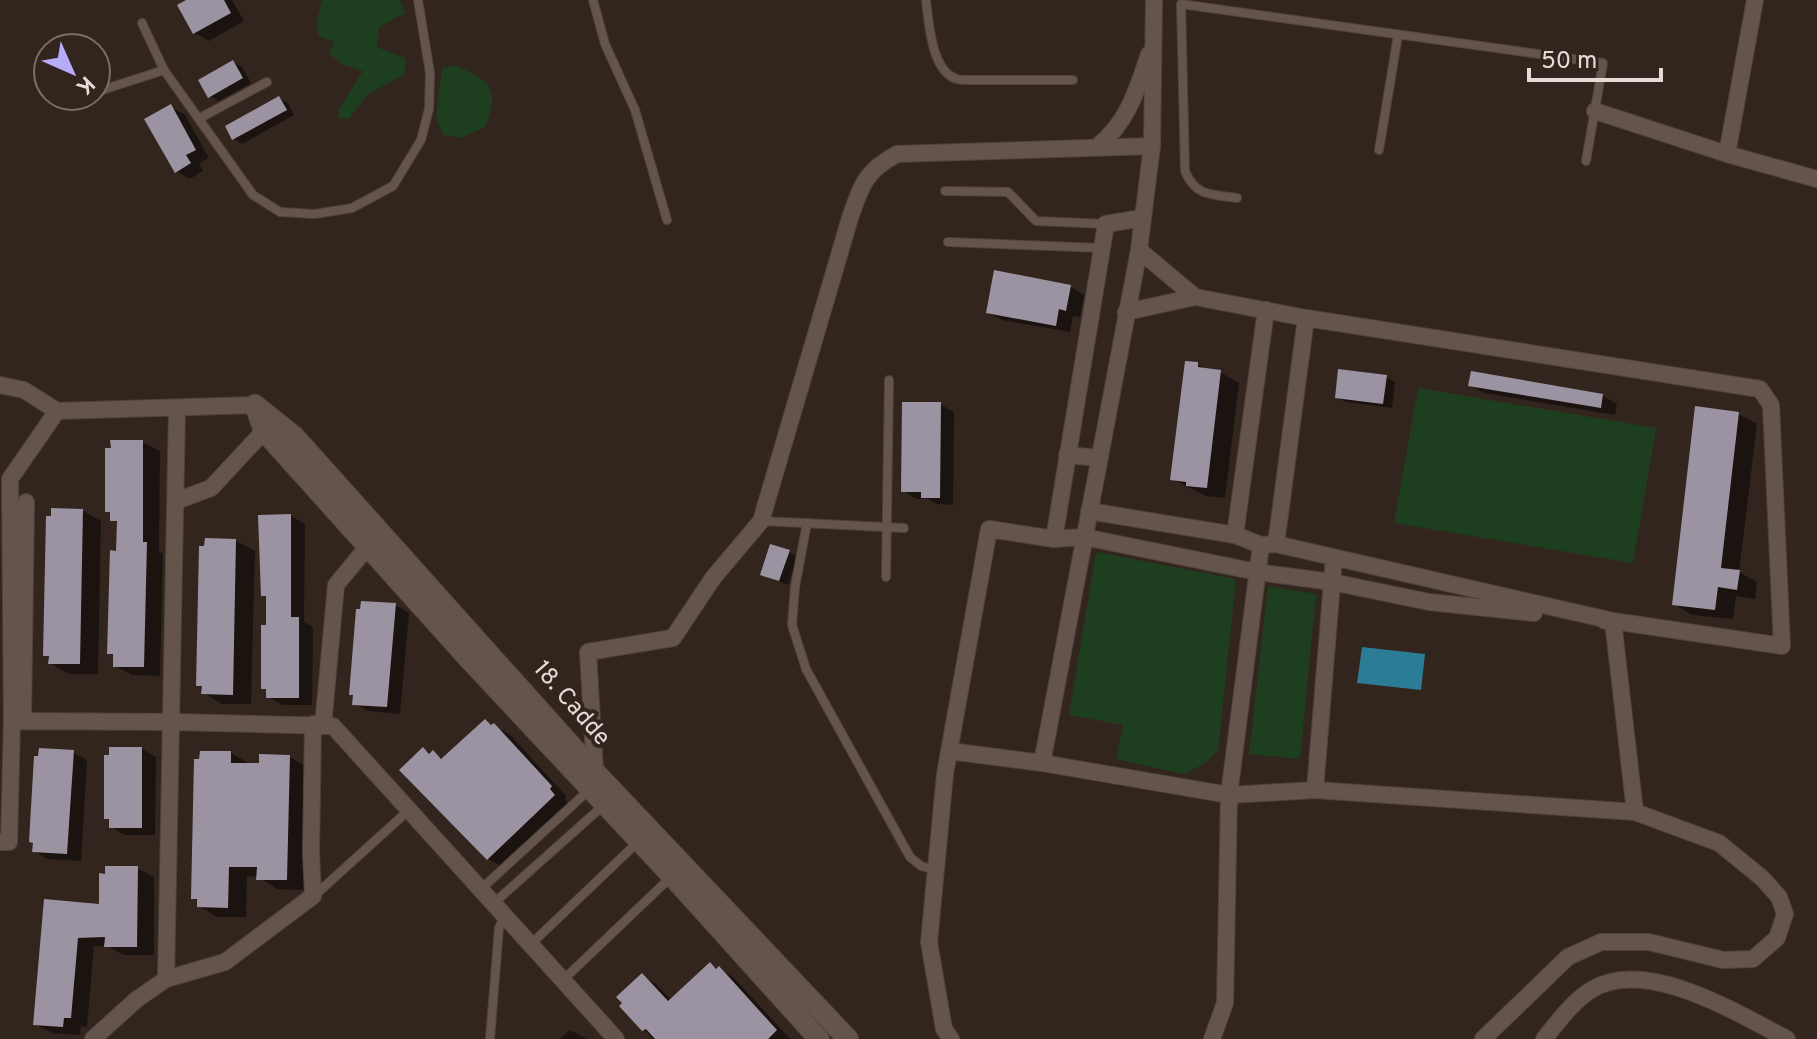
<svg xmlns="http://www.w3.org/2000/svg" width="1817" height="1039" font-family="Overpass,sans-serif">
<rect width="100%" height="100%" fill="#32251d"/>
<g fill="#1e3f1f">
<polygon points="322,0 400,0 405,13 379,27 377,47 405,58 405,74 368,94 349,119 338,118 339,109 363,71 344,65 329,54 334,42 319,36 316,24"/>
<path d="M455,65C490,81 501,89 485,127L461,138L443,135L436,118L442,68Z"/>
<polygon points="1418,388 1656,428 1633,563 1394,523"/>
<polygon points="1096,552 1236,579 1218,751 1204,764 1184,774 1116,759 1123,725 1069,715"/>
<polygon points="1268,586 1316,594 1300,759 1249,754"/>
</g>
<polygon fill="#2a7d94" points="1362,647 1425,654 1421,690 1357,683"/>
<g fill="#0007">
<polygon points="190,0 232,0 244,21 209,41 195,33"/>
<polygon points="233,62 242,67 251,83 219,101 210,96"/>
<polygon points="52,96 80,96 64,106"/>
<polygon points="279,98 288,103 294,115 242,144 234,139"/>
<polygon points="171,107 185,115 209,158 199,163 203,171 190,179 176,171"/>
<polygon points="1071,287 1084,295 1080,317 1073,316 1070,332 1002,320 988,312"/>
<polygon points="1197,364 1208,370 1220,372 1239,383 1225,498 1206,496 1172,479"/>
<polygon points="1386,377 1395,382 1392,408 1346,402 1337,397"/>
<polygon points="1470,385 1603,396 1617,404 1615,415 1484,393"/>
<polygon points="940,404 954,412 953,505 937,504 927,499 917,499 903,491"/>
<polygon points="1738,414 1757,424 1739,572 1757,582 1755,599 1736,596 1733,619 1692,615 1674,604"/>
<polygon points="143,442 160,451 159,551 163,554 160,676 132,675 115,666 115,656 109,653 119,523 112,520 112,514 107,510"/>
<polygon points="83,511 101,521 98,674 69,674 50,663 50,658 45,655"/>
<polygon points="291,516 305,524 304,622 313,627 312,705 282,705 268,697 268,691 263,688 268,627 268,598 263,594"/>
<polygon points="236,541 255,551 251,704 222,704 204,693 204,688 199,685"/>
<polygon points="789,552 797,557 788,585 762,574"/>
<polygon points="395,605 409,613 400,714 368,711 354,703 355,696 351,694"/>
<polygon points="485,721 510,735 567,797 565,799 570,805 505,868 488,859 423,749 444,759"/>
<polygon points="142,749 156,757 155,835 125,835 111,827 111,821 106,818"/>
<polygon points="73,752 87,760 81,861 48,859 34,851"/>
<polygon points="231,753 250,764 261,765 290,757 308,768 305,890 277,889 258,877 247,876 246,917 217,917 199,906 199,901 193,898"/>
<polygon points="137,868 154,877 154,955 123,955 108,946 94,946 87,1027 81,1026 80,1035 52,1033 35,1024 45,902 101,906"/>
<polygon points="710,965 733,977 790,1039 653,1039 622,1006 643,976 656,984 671,1000"/>
<polygon points="570,1030 587,1039 560,1039"/>
</g>
<g fill="#9c93a2">
<polygon points="186,0 224,0 231,13 193,34 177,5"/>
<polygon points="233,60 243,78 208,98 198,80"/>
<polygon points="279,96 287,110 232,140 225,126"/>
<polygon points="171,104 196,150 186,155 191,163 175,173 144,119"/>
<polygon points="994,270 1071,285 1066,311 1059,309 1056,326 986,313"/>
<polygon points="1185,361 1198,362 1198,367 1221,370 1207,488 1186,486 1186,482 1170,480"/>
<polygon points="1338,369 1387,375 1383,404 1335,398"/>
<polygon points="1471,371 1603,394 1601,408 1468,386"/>
<polygon points="902,402 941,402 940,498 921,498 921,492 901,492"/>
<polygon points="1695,406 1739,412 1721,568 1740,570 1737,590 1718,587 1715,610 1672,605"/>
<polygon points="110,440 143,440 143,542 147,542 144,667 113,667 113,654 107,654 110,550 116,551 117,521 110,521 110,512 105,512 105,448 111,448"/>
<polygon points="51,508 83,509 80,664 48,664 49,656 43,656 46,516 51,516"/>
<polygon points="291,514 291,617 299,617 299,698 266,698 266,689 261,689 261,625 266,625 266,596 261,596 258,515"/>
<polygon points="205,538 236,539 233,695 201,694 202,686 196,686 199,546 204,546"/>
<polygon points="770,544 790,550 779,581 760,575"/>
<polygon points="361,601 396,603 387,707 352,705 353,695 349,695 356,609 360,609"/>
<polygon points="485,719 491,725 494,723 552,786 550,789 555,795 487,860 399,770 423,747 429,754 433,750 441,759"/>
<polygon points="109,747 142,747 142,828 109,828 109,819 104,819 104,755 109,755"/>
<polygon points="39,748 74,750 67,854 32,852 33,843 29,842 34,756 38,756"/>
<polygon points="200,751 231,751 231,763 259,763 259,754 290,755 287,880 256,880 257,867 229,867 228,908 197,907 197,899 191,899 194,759 199,759"/>
<polygon points="105,866 138,866 137,947 104,947 105,937 78,938 71,1018 64,1018 63,1027 33,1025 44,899 99,904 99,873 105,874"/>
<polygon points="710,962 716,969 719,966 777,1030 768,1039 655,1039 646,1029 642,1031 619,1006 622,1003 616,997 642,973 668,1001"/>
</g>
<g fill="none" stroke-linecap="round" stroke-linejoin="round">
<g stroke="#4f443d" stroke-width="10">
<g id="service">
<polyline points="593,0 605,44 635,110 667,220"/>
<path d="M926,0C929,25 932,79 963,80H1073"/>
<polyline points="142,23 164,70 253,195 280,212 315,214 352,208 393,186 421,140 429,109 430,73 418,0"/>
<polyline points="96,92 164,70"/>
<polyline points="80,96 81,96"/>
<polyline points="200,118 267,82"/>
<polyline points="1379,150 1398,35"/>
<polyline points="945,191 1008,192 1036,221 1106,224"/>
<path d="M1237,198C1211,194 1196,197 1185,171L1181,4L1603,63L1586,161"/>
<polyline points="948,242 1102,248"/>
<polyline points="761,521 904,528"/>
<polyline points="807,523 795,587 792,625 806,669 910,857 921,866 936,870"/>
<polyline points="886,577 889,380"/>
<polyline points="481,889 589,790"/>
<polyline points="314,896 409,810"/>
<polyline points="494,903 605,804"/>
<polyline points="530,945 639,841"/>
<polyline points="563,980 672,876"/>
<polyline points="490,1039 499,928 504,917"/>
</g>
</g>
<g stroke="#4f443d" stroke-width="18">
<g id="minor">
<polyline points="1595,111 1727,154 1817,179"/>
<path d="M1097,147C1128,122 1137,90 1149,54"/>
<polyline points="1727,154 1755,0"/>
<polyline points="1126,312 1195,297"/>
<polyline points="0,385 24,390 57,411"/>
<polyline points="57,411 255,405"/>
<polyline points="1067,455 1100,458"/>
<polyline points="176,501 211,488 264,431"/>
<polyline points="1089,511 1235,535 1261,545 1276,544 1613,621 1782,646 1771,405 1760,389 1306,318 1195,297 1139,250 1152,146 1154,0"/>
<polyline points="1235,535 1266,310"/>
<polyline points="1054,539 1106,224 1142,218"/>
<polyline points="1276,544 1306,318"/>
<polyline points="1605,621 1613,621 1635,812"/>
<polyline points="23,716 26,502"/>
<polyline points="12,721 10,479 57,411"/>
<polyline points="323,726 336,585 369,545"/>
<polyline points="949,751 1042,763 1229,795 1315,790 1635,812 1719,843 1762,878 1779,897 1785,914 1777,938 1753,959 1723,960 1649,942 1601,942 1568,957 1483,1039"/>
<polyline points="1042,763 1139,250"/>
<path d="M595,772L588,652L673,638L713,578L761,521L850,218C861,186 865,171 897,154L1152,146"/>
<polyline points="1315,790 1334,558"/>
<polyline points="0,842 9,842 12,721 173,722 333,726 616,1039"/>
<polyline points="166,979 177,409"/>
<polyline points="93,1039 136,1000 166,979 225,962 313,896 311,852 313,724"/>
<polyline points="951,1039 944,1029 929,942 945,774 989,529 1054,539 1084,537 1257,572 1332,582 1429,602 1534,613"/>
<polyline points="1212,1039 1225,1003 1229,795 1261,545"/>
<path d="M1544,1039C1558,1022 1572,1002 1591,990C1645,956 1737,1013 1787,1039"/>
</g>
</g>
<g stroke="#4f443d" stroke-width="22">
<g id="tertiary">
<polyline points="255,405 294,436 595,772 848,1039"/>
<polyline points="255,405 264,431 467,657 672,876 819,1039"/>
</g>
</g>
<use href="#service" stroke="#64544c" stroke-width="8"/>
<use href="#minor" stroke="#64544c" stroke-width="16"/>
<use href="#tertiary" stroke="#64544c" stroke-width="20"/>
</g>
<g text-anchor="middle" dominant-baseline="central" stroke-width="8" stroke-linejoin="round" paint-order="stroke">
<g font-size="24" fill="#e5dcd7" stroke="#32251d">
<text transform="translate(571 704) rotate(49)">18. Cadde</text>
</g>
</g>
<g transform="translate(72 72) rotate(135)"><circle r="38" fill="#32251d" stroke="#7a6e67" stroke-width="2"/>
<path d="M0-6L14 30L0 20L-14 30Z" fill="#b6acf8"/>
<text y="-12" font-size="22" font-weight="bold" text-anchor="middle" fill="#e5dcd7">K</text>
</g>
<path d="M1529 68v12h132v-12" fill="none" stroke="#e5dcd7" stroke-width="4"/>
<text x="1541" y="68" font-size="24" fill="#e5dcd7" stroke="#32251d" stroke-width="6" paint-order="stroke">50 m</text>
</svg>
